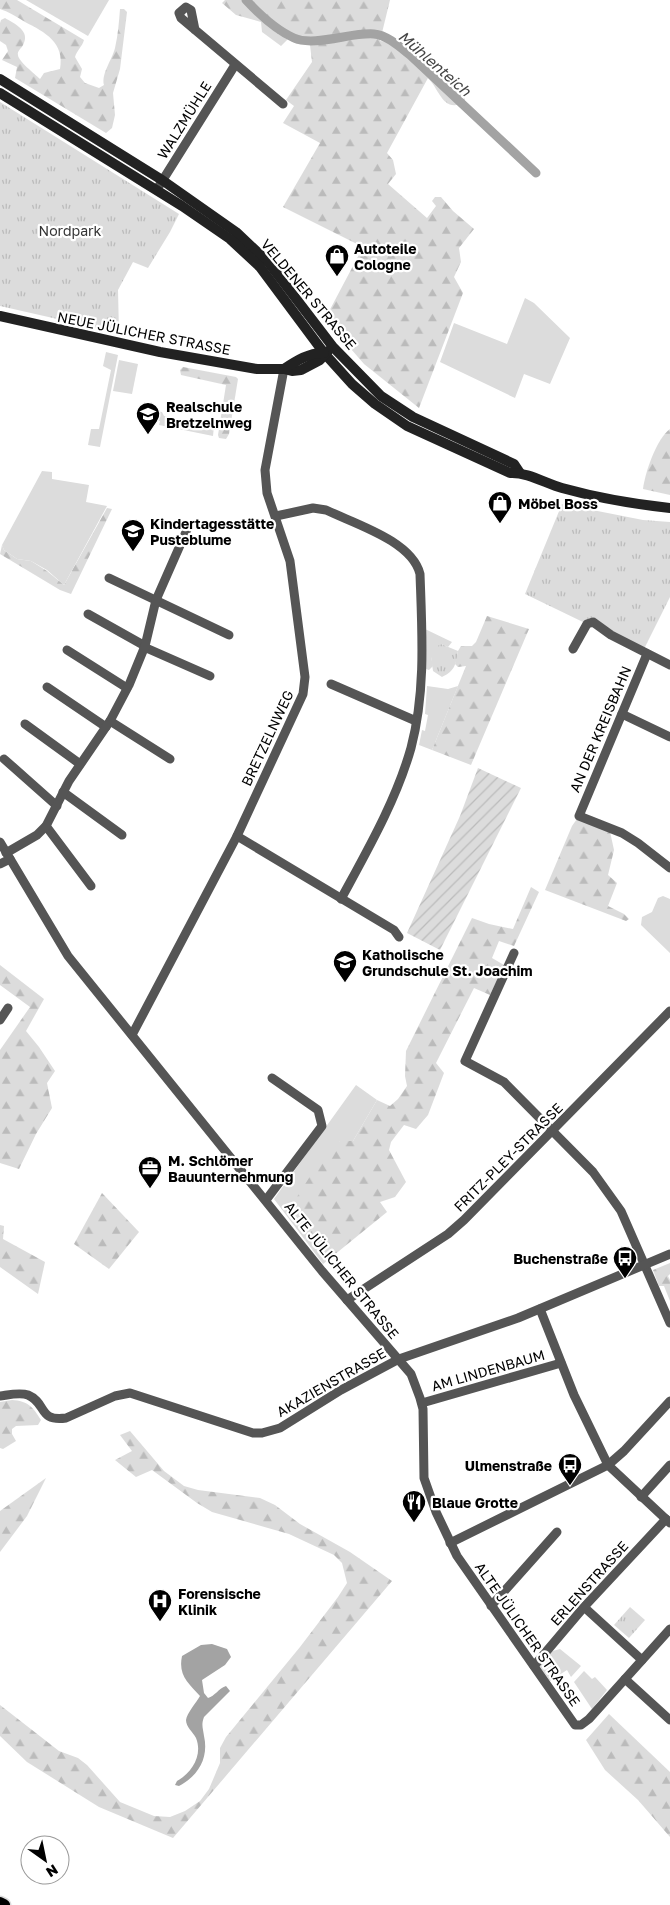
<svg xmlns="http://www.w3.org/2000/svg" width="670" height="1905" font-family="'Golos Text',sans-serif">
<defs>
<pattern id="forest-firs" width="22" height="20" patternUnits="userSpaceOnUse" patternTransform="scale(1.25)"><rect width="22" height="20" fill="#dcdcdc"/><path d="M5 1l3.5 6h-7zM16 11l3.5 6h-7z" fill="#bbb"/></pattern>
<pattern id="park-tufts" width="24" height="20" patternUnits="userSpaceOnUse" patternTransform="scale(1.25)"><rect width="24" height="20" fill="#dcdcdc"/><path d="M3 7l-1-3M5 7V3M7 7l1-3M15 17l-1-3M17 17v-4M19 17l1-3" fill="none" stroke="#bbb"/></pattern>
<pattern id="garden-furrows" width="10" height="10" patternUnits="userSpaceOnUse" patternTransform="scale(1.25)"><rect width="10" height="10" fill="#dcdcdc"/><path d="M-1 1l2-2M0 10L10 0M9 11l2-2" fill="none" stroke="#bbb"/></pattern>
</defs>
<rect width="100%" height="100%" fill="#fff"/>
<g fill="#dcdcdc">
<polygon points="26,0 109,0 88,36"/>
<polygon points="525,298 534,303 570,338 550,384 524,374 515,398 440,362 454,323 507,344"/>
<polygon points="106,352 118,355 100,447 88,445 91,429 99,429 111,370 103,366"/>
<polygon points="119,360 138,364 132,394 113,391"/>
<polygon points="149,410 162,412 164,416 214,426 213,436 159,425 160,421 148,420"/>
<polygon points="42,471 52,472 52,479 89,485 86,502 107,506 64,585 47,570 31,561 17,559 4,550 2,545"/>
<polygon points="425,629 452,642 448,647 441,644 431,657 433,666 429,670 426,669"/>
<polygon points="427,686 448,689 458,686 432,750 419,745 422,730 425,731 428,715 425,714"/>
<polygon points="663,896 670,899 670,953 641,925 642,917 652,912 658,898"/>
<polygon points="356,1085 377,1100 353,1141 340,1141 315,1225 305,1240 274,1199"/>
<polygon points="560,1649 581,1666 571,1677 567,1670 550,1681 538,1664 549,1652"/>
<polygon points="584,1671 592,1679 595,1677 607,1690 592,1709 574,1682"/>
</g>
<g fill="url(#forest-firs)">
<path d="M0,0H17L84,40C82,47 77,50 75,57L82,69L80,77L85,83L99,88L104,85C101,74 112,60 115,48C118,35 119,22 120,9H124L127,12L120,69L113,93L115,115L112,128L106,133L15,78L17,67L2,60L8,51L6,45L0,41V23L1,20L5,18C15,24 31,31 23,45C21,49 17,51 18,55C18,61 35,74 40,79L44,73L60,69C65,43 45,32 25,22C17,17 9,12 0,9Z"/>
<path d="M225,0H390L380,41L402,44L425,63L465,92V102C443,114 440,90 428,78L387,153L393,160L396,174L388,184L427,218L436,206L432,201L435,197H441L453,211L474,229L459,248L461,262L454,277L463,293L419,408L364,364L325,319L363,247L283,207L320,143L283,123L294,106L286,100L312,62L310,45L295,43L288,39L281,46L262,32L261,22L236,15L222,3Z"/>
<polygon points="183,367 236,377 238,379 229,434 226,439 219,438 218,435 226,385 181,375 180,370"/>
<path d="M670,429V495L643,489C645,472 657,438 670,429Z"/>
<polygon points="107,508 112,509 71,594 60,590 0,554 2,545 4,550 17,559 31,561 47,571 64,585"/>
<polygon points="487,616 529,629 471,765 432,750 466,666 458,667 455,664 458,651 461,646 472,646 476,642"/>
<polygon points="579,816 609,827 614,850 608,875 617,883 608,906 624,914 629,919 626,921 545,890 572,826"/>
<polygon points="531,887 539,892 514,946 499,941 492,958 504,965 490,995 474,988 436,1063 444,1073 428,1115 416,1129 404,1125 391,1142 389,1150 406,1182 395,1197 380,1202 387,1212 323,1264 305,1240 315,1225 295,1200 330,1145 335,1146 340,1141 353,1141 377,1100 390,1106 398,1099 407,1086 405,1076 406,1051 472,918 489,924 513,929"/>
<polygon points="0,965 44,999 26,1031 39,1047 55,1071 47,1083 52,1108 36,1134 19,1169 0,1163 0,1050 30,1007 0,985"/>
<polygon points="102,1193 139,1232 109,1269 74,1244"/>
<polygon points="0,1225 4,1226 3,1239 45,1262 38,1294 0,1267"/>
<polygon points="670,1263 670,1274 668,1276 670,1280 670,1301 664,1286 659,1286 653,1270"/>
<path d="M12,1400C28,1401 33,1407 41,1420L38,1425L16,1426L12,1429V1434L16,1441L3,1449L0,1448V1402Z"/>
<polygon points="130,1431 164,1471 184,1486 198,1490 260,1498 275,1505 300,1524 350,1552 392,1581 173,1838 99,1807 27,1762 0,1736 0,1705 59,1751 78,1758 87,1765 120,1802 154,1816 170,1817 185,1811 200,1801 209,1789 220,1763 220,1748 226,1737 300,1647 338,1597 347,1583 342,1563 334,1555 289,1534 212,1512 197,1503 152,1470 136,1477 115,1460 132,1451 120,1435"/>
<polygon points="46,1478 27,1516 0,1552 0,1511"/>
<polygon points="609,1714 670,1772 670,1837 638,1800 605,1770 586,1740"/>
</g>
<g fill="url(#park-tufts)">
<polygon points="0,102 179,214 170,232 148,268 133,262 118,290 119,333 0,306"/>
<polygon points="562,504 643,520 670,522 670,597 643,651 525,594"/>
<path d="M441,644L458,651C456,664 455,671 442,677L433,671L431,657V650Z"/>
<polygon points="630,1607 645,1620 629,1638 614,1625"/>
</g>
<polygon fill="url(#garden-furrows)" points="478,768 521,788 440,950 407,933 460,816"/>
<path fill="#a3a3a3" d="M212,1644L227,1649L231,1657L225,1665L202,1680L204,1693L208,1698C215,1696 218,1689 226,1686L230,1691L204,1717C201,1725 203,1728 204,1736C209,1758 198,1776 179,1786L175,1785L177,1781C192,1773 203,1755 196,1738C193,1732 186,1727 186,1720C187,1713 196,1703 200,1696C188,1683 178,1675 182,1656L201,1645Z"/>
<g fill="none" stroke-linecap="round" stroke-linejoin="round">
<path stroke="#a3a3a3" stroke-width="9" d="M246,0C259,14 276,30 294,38C314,47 352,32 374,34C387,35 400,47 410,55L536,173"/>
<g stroke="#dbdbdb" stroke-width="15">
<polyline id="primary" points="0,1903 4,1905"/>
</g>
<g stroke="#555" stroke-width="9">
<polyline points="195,30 191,10 186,7 179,13 181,18 283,104"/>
<polyline points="159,186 235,65"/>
<path d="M276,516L313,508L326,510C355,524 412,541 420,574C422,632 426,691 411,748C396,801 367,851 341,899"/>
<polyline points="109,578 229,635"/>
<polyline points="88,614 145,646"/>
<polyline points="144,647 210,676"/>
<polyline points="573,649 587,624 593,622 611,635 670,665"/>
<polyline points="67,650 127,688"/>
<polyline points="647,654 579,816 622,833 638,843 670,868"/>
<polyline points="331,684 416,721"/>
<polyline points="47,687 106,727"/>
<polyline points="622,714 670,737"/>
<polyline points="110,721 170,759"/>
<polyline points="25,724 80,764"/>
<polyline points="4,759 57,806"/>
<polyline points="63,792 122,835"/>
<polyline points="46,826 91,886"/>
<polyline points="237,836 394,930 399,937"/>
<polyline points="0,842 68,956 322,1271 411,1374 420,1398 423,1409 424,1478 436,1512 457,1556 575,1725 581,1725 589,1719 670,1629"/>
<polyline points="6,853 37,835 46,826 69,781 110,721 129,685 145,646 156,600 189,525"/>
<polyline points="0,864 10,859"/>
<polyline points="514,953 465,1061 504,1082 593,1172 621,1211 670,1323"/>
<polyline points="0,1020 8,1008"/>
<polyline points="132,1035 237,836 303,694 305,677 290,561 267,493 265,470 284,369"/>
<polyline points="266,1200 322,1126 318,1110 272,1078"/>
<polyline points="347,1300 448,1234 464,1220 670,1011"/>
<polyline points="540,1309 574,1395 608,1465 670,1523"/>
<path d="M0,1396C8,1395 20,1392 28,1395C47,1403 38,1422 66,1418L115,1396L130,1393L253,1433H262L280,1428L341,1390L399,1359L518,1318L670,1254"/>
<polyline points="422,1403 561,1363"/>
<polyline points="641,1497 670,1465"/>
<polyline points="450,1543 608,1465 624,1451 670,1401"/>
<polyline points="491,1606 557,1532"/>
<polyline points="584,1607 642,1660"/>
<polyline points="534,1666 584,1607 666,1519"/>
<polyline points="625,1679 670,1720"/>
</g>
<g stroke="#222" stroke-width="10">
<polyline points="0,79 162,180 236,232 268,262 333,347 381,396 413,417 514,464 520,473"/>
<path d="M0,93L182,206L230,239L260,267L324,353L352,384L375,404L407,426L510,473C527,472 545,483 562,488C598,498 633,504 670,508"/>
<polyline points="0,316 160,352 257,369 284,369 292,371 301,370 320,360 328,351"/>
<path d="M284,369C296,361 310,352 324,353"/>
</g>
<use href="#primary" stroke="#000" stroke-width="12"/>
</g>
<defs>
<g id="shop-pin" transform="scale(1.25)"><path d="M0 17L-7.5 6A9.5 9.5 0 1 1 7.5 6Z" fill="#000" stroke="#fff"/><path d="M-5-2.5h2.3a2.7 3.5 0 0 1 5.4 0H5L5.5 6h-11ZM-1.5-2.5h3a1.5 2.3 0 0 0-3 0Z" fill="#fff"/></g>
<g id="school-pin" transform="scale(1.25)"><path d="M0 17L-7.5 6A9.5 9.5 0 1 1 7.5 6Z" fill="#000" stroke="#fff"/><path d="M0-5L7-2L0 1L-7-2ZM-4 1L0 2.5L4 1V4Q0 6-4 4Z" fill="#fff"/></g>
<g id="office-pin" transform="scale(1.25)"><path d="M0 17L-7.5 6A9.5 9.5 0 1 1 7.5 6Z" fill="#000" stroke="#fff"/><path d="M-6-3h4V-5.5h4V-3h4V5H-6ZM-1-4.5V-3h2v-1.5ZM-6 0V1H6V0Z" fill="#fff"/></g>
<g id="bus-pin" transform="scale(1.25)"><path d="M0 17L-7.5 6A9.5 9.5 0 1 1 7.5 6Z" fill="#000" stroke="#fff"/><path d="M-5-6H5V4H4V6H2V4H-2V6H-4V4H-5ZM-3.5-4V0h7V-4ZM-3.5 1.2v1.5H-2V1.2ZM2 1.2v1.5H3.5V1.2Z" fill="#fff"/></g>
<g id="restaurant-pin" transform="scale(1.25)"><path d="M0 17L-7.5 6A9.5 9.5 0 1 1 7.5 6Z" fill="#000" stroke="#fff"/><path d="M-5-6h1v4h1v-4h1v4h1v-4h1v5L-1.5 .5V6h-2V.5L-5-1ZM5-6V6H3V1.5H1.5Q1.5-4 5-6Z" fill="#fff"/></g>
<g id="hospital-pin" transform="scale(1.25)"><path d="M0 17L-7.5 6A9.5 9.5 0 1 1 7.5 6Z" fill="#000" stroke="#fff"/><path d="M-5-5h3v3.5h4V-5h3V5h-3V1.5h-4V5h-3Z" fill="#fff"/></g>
</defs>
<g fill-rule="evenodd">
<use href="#shop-pin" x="337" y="256"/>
<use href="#school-pin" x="148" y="414"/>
<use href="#shop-pin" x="500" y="503"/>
<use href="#school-pin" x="133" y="531"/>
<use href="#school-pin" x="345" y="962"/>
<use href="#office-pin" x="150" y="1168"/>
<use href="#bus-pin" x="625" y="1258"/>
<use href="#bus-pin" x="570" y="1465"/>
<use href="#restaurant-pin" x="414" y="1502"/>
<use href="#hospital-pin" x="160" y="1601"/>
</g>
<g text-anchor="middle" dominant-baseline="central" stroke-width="4.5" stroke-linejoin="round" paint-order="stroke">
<g font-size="14" fill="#000" stroke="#fff">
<text transform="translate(184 120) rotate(-58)">WALZMÜHLE</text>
<text transform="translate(309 294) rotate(50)">VELDENER STRASSE</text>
<text transform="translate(144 333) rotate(11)">NEUE JÜLICHER STRASSE</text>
<text transform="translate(600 729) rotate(-67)">AN DER KREISBAHN</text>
<text transform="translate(267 738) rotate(-65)">BRETZELNWEG</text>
<text transform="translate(508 1157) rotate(-45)">FRITZ-PLEY-STRASSE</text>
<text transform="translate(342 1270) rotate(51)">ALTE JÜLICHER STRASSE</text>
<text transform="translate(488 1370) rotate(-16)">AM LINDENBAUM</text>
<text transform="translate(331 1382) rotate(-30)">AKAZIENSTRASSE</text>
<text transform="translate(589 1583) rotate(-48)">ERLENSTRASSE</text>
<text transform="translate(528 1634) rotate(55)">ALTE JÜLICHER STRASSE</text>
</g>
<g font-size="14" fill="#333" stroke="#fff">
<text x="70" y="230">Nordpark</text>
</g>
<g font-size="14" font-weight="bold" fill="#000" stroke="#fff" text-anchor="start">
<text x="354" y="248">Autoteile<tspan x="354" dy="16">Cologne</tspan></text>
<text x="166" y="406">Realschule<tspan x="166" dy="16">Bretzelnweg</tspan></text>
<text x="518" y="503">Möbel Boss</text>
<text x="150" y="523">Kindertagesstätte<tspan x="150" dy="16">Pusteblume</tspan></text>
<text x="362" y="954">Katholische<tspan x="362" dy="16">Grundschule St. Joachim</tspan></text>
<text x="168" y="1160">M. Schlömer<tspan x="168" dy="16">Bauunternehmung</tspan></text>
<text x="608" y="1258" text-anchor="end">Buchenstraße</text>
<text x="552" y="1465" text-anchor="end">Ulmenstraße</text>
<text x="432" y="1502">Blaue Grotte</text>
<text x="178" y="1593">Forensische<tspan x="178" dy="16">Klinik</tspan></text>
</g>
<g font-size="15" font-style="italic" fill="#444" stroke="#fff">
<text transform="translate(435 63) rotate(41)">Mühlenteich</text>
</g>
</g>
<g transform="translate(45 1860) rotate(147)"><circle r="24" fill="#ffffff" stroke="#999999"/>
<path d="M0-4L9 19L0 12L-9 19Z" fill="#000000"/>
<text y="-8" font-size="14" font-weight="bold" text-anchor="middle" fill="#000000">N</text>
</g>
</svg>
